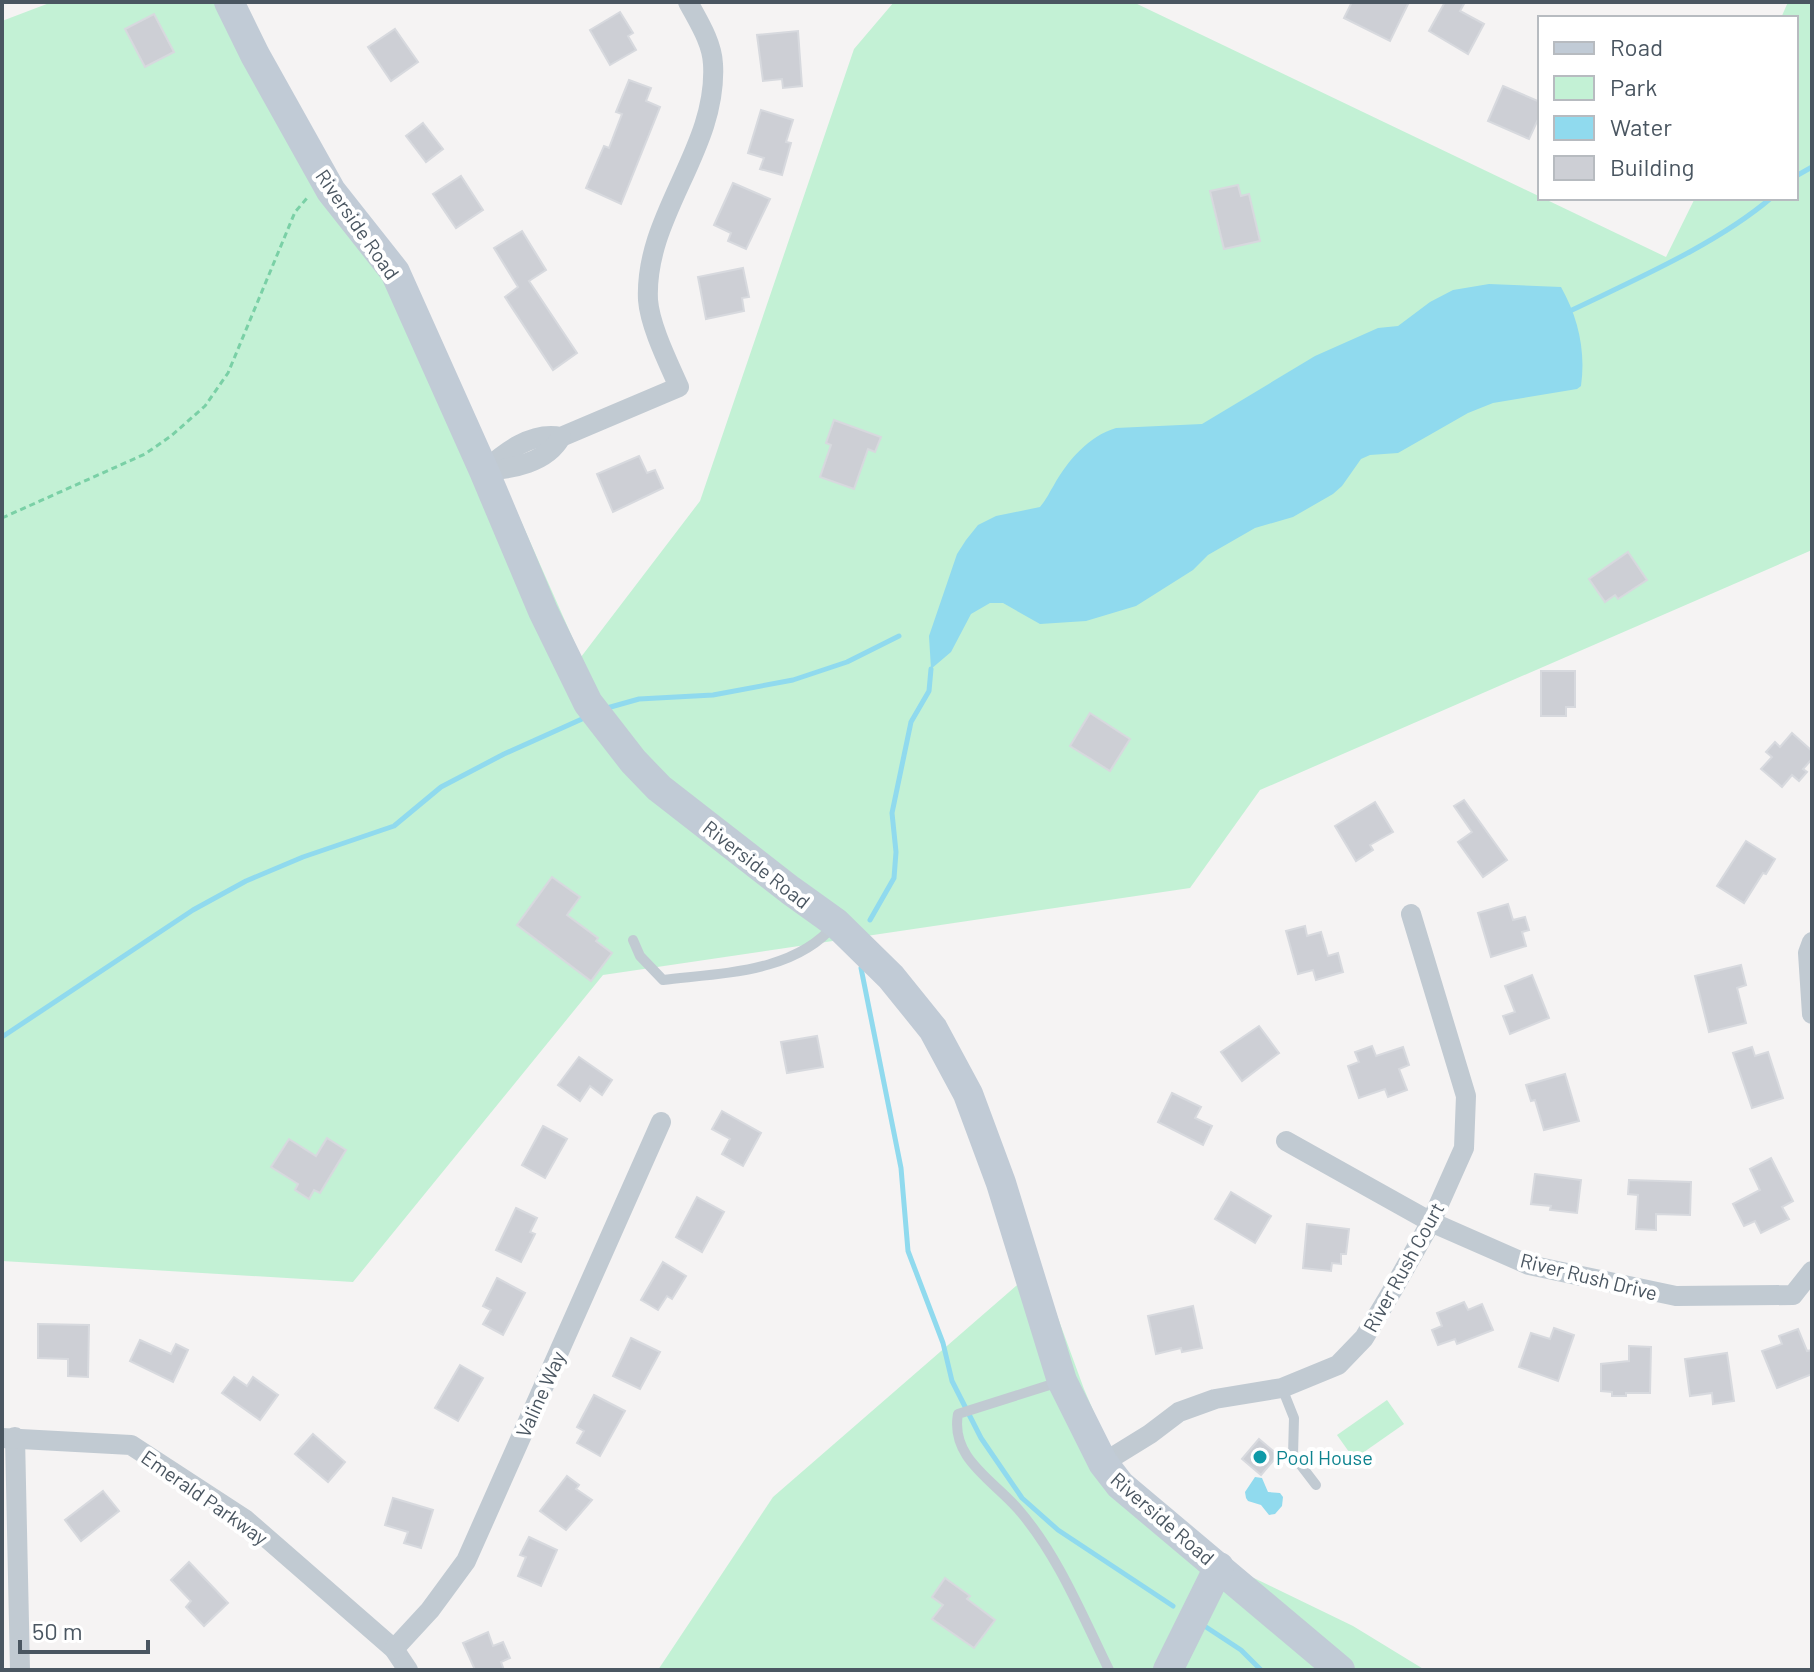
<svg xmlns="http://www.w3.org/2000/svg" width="1814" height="1672" font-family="Barlow,sans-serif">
<rect width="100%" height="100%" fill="#f5f3f3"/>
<g fill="#c3f1d5">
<polygon points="52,2 236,2 474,415 581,657 700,501 854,49 894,2 1133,2 1666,257 1695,198 1796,198 1796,18 1781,18 1788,2 1812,2 1812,550 1260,790 1190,888 603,975 353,1282 2,1261 2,21"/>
<polygon points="1039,1266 1084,1389 1125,1485 1225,1564 1353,1626 1425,1670 658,1670 773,1497"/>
<polygon points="1387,1400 1404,1424 1354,1459 1337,1435"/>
</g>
<g fill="#90daee">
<path d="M1489,284L1561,287C1578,317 1586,351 1581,386L1577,389L1493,403L1468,413L1398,453L1370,455L1361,459L1342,486L1333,494L1293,517L1255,528L1208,555L1193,570L1136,606L1086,621L1040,624L1003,603H990L971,614L951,652L931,669L929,636L957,554L966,540L978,525L996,516L1040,507C1046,500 1049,493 1054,485C1068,460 1089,436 1116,428L1202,424L1315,356L1378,328L1398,326L1430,302L1453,290Z"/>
<polygon points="1255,1477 1262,1478 1268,1492 1280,1493 1283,1497 1282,1506 1275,1514 1269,1515 1261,1505 1248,1501 1246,1498 1245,1492"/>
</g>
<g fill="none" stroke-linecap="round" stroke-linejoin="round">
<g stroke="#90daee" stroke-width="5">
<polyline points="1796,176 1812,167"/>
<path d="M1572,310C1636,279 1717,244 1771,198"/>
<polyline points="607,708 639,699 713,695 793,680 847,662 899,636"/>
<polyline points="870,920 894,878 896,852 892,813 911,722 929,691 931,669"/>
<polyline points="861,968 901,1168 908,1251 943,1343 952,1381 981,1438 1022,1498 1058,1530 1173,1606"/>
<polyline points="2,1037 193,910 246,881 303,857 394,826 441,787 504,754 582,719"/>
<polyline points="1206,1627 1241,1650 1261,1670"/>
</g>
</g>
<g fill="#cdcfd5" stroke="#d7d9de" stroke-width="2">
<polygon points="1352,2 1409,2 1390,41 1344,18"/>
<polygon points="1445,2 1465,2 1460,11 1484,24 1468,54 1429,31"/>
<polygon points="620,12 633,33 628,36 636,50 610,65 590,30"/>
<polygon points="154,14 174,52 145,67 125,29"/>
<polygon points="395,29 418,62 391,81 368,47"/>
<polygon points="798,31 802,86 783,88 782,79 763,81 757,35"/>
<polygon points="629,80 651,88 646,101 660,107 621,204 586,188 604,146 609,148 622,114 616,112"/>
<polygon points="1503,86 1540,102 1540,115 1529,139 1488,121"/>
<polygon points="761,110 793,120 786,142 791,143 782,175 760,169 764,158 748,153"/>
<polygon points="423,123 443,149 426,162 406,136"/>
<polygon points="461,176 483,210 456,228 433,194"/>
<polygon points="733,183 770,199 746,249 728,241 731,233 714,225"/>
<polygon points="1238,185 1241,196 1249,194 1260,241 1224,249 1210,191"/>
<polygon points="522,231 546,270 529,281 577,353 553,370 505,297 518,287 494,248"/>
<polygon points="743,268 749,297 742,298 744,311 706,319 698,277"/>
<polygon points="834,420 881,437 875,452 868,449 854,489 820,477 831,445 826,443"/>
<polygon points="639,456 647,473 655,470 663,488 613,512 597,474"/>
<polygon points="1628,552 1647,580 1618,599 1615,595 1605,602 1589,579"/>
<polygon points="1541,671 1575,671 1575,707 1566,707 1566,716 1541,716"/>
<polygon points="1090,713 1130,739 1110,771 1070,746"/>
<polygon points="1792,733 1812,751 1812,759 1803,769 1807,772 1799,781 1792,775 1782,787 1761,769 1772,757 1766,752 1775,742 1780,747"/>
<polygon points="1464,800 1507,860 1483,877 1458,842 1472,832 1454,806"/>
<polygon points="1375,802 1393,832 1370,845 1373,850 1356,861 1335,826"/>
<polygon points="1746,841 1775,859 1766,874 1763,873 1744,903 1717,886"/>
<polygon points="552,877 580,897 567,915 598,938 596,941 612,953 591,981 517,925"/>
<polygon points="1508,904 1513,920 1525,917 1529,930 1522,932 1526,946 1491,957 1478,913"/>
<polygon points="1305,926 1307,936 1321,932 1328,956 1338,953 1343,972 1316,980 1313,970 1298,974 1286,931"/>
<polygon points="1741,965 1746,985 1737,988 1746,1023 1709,1032 1695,976"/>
<polygon points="1532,975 1549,1018 1510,1034 1503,1016 1515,1012 1505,986"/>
<polygon points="1259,1026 1279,1053 1242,1081 1221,1052"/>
<polygon points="817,1036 823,1067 787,1073 781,1042"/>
<polygon points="1372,1046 1376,1056 1403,1047 1409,1065 1399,1069 1407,1090 1388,1097 1385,1089 1359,1098 1348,1066 1359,1062 1355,1052"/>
<polygon points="1752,1047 1755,1056 1768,1052 1783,1098 1752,1108 1733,1053"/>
<polygon points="579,1057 612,1080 602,1095 590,1086 580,1101 558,1085"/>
<polygon points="1565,1074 1579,1121 1544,1130 1535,1100 1531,1101 1526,1085"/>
<polygon points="1172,1093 1201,1107 1195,1118 1212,1126 1203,1145 1158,1122"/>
<polygon points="722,1111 761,1133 743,1166 722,1154 730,1139 712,1129"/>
<polygon points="543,1126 567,1139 545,1178 522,1165"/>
<polygon points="327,1138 346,1150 320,1193 314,1190 309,1199 295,1190 298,1184 271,1167 289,1139 316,1156"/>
<polygon points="1771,1158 1793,1201 1782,1207 1789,1219 1761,1233 1755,1221 1744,1226 1733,1204 1760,1190 1750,1169"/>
<polygon points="1535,1174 1581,1180 1577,1213 1550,1210 1551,1206 1531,1204"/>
<polygon points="1629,1180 1691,1182 1690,1215 1656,1214 1656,1230 1636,1229 1638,1195 1628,1194"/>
<polygon points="1231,1192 1271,1216 1255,1243 1215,1219"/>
<polygon points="697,1197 724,1212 702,1252 676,1237"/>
<polygon points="516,1208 537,1218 530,1232 535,1234 521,1262 496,1250"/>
<polygon points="1307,1224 1349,1229 1346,1254 1341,1254 1341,1264 1332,1263 1331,1271 1303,1268"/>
<polygon points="663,1262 686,1276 672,1299 667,1296 658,1310 641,1300"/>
<polygon points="497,1278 525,1293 503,1335 483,1324 491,1310 483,1306"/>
<polygon points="1464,1302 1468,1310 1482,1304 1493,1330 1457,1344 1455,1339 1438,1345 1432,1330 1442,1326 1437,1313"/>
<polygon points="1193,1306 1202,1348 1182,1352 1181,1348 1156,1354 1148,1316"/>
<polygon points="38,1324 89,1325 88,1377 68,1376 68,1359 38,1358"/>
<polygon points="1554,1328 1574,1335 1558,1381 1519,1367 1531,1333 1550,1339"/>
<polygon points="1798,1329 1807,1351 1812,1350 1812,1374 1777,1388 1762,1351 1782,1344 1779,1336"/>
<polygon points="631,1338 660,1352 640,1389 613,1376"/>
<polygon points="140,1340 171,1354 176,1344 188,1350 173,1382 130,1361"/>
<polygon points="1629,1346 1651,1347 1650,1393 1626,1393 1626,1396 1612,1396 1612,1392 1601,1391 1601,1364 1629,1361"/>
<polygon points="1727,1353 1734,1401 1713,1404 1712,1393 1690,1396 1685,1359"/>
<polygon points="460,1365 483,1378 458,1421 435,1408"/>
<polygon points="234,1377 247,1386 253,1377 278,1395 260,1420 222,1393"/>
<polygon points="594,1395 625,1411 600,1456 577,1443 584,1431 577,1427"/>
<polygon points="313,1434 345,1462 328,1482 295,1454"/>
<polygon points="1259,1439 1278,1455 1261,1475 1242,1459"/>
<polygon points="567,1476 579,1485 576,1489 592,1500 566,1530 540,1511"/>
<polygon points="103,1491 119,1511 81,1541 65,1520"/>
<polygon points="393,1498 433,1510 421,1548 404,1543 408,1532 385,1525"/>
<polygon points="529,1537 557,1550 541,1586 518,1576 526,1557 520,1555"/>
<polygon points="189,1562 228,1603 204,1626 186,1607 191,1601 171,1580"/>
<polygon points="945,1578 970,1596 967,1599 995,1620 974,1648 932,1619 943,1605 932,1597"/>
<polygon points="488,1632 493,1646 503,1642 510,1658 501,1662 504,1670 475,1670 463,1643"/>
</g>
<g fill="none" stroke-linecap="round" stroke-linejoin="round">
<polyline stroke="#7ad0a6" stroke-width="3" stroke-dasharray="6 4" stroke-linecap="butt" points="2,518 145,454 171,436 205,406 228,373 295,212 308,197"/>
<g stroke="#c1cad2" stroke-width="10">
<path d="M633,940L640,956L663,980C721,973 795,973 835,924"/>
<path d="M1059,1382L958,1414C950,1458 993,1480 1018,1509C1058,1555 1082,1615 1109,1670"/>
<polyline points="1282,1388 1294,1418 1293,1455 1316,1485"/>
</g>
<g stroke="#c1cad2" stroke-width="20">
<path d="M484,471C505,452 532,431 561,437L679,387C668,362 650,326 648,300C644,215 718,149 713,64C712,42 698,21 688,2"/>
<path d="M484,471C512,469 547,463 561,437"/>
<polyline points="1812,942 1808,953 1812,1014"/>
<polyline points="1286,1141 1431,1222 1529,1265 1676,1296 1793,1295 1812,1271"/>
<polyline points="15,1437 20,1670"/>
<polyline points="2,1438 131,1445 246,1520 394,1649 408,1670"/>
<polyline points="1103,1463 1150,1434 1179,1412 1215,1399 1282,1388 1338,1365 1364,1338 1392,1291 1431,1222 1464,1148 1466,1096 1411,914"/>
<polyline points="394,1649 430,1610 466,1561 661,1122"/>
</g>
<g stroke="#c1cbd6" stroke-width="30">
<polyline points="229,2 255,55 331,191 395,272 484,471 543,611 588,703 633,761 659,788 790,890 836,923 891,977 933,1029 968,1094 1001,1183 1062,1381 1103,1463 1120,1485 1340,1670"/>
<polyline points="1168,1670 1219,1567"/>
</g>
</g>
<circle fill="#0f9aa8" stroke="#fff" stroke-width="3" cx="1260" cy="1457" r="8"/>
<g text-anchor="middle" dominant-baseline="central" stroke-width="8" stroke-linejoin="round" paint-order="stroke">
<g font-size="20" fill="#4a5661" stroke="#fff">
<text transform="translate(358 224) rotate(55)">Riverside Road</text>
<text transform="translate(757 864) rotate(38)">Riverside Road</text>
<text transform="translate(1403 1267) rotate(-61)">River Rush Court</text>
<text transform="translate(1589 1276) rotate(14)">River Rush Drive</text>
<text transform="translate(540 1394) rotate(-66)">Valine Way</text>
<text transform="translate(205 1497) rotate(35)">Emerald Parkway</text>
<text transform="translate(1163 1518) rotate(41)">Riverside Road</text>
</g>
<g font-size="20" fill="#0d838f" stroke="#fff" text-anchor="start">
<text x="1276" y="1457">Pool House</text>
</g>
</g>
<rect width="1814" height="1672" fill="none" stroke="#4a5661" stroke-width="8"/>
<rect x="1538" y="16" width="260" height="184" fill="#ffffff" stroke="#b7bbc0" stroke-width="2"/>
<rect x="1554" y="42" width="40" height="12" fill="#c1cbd6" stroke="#b7bbc0" stroke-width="2"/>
<text x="1610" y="56" font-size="24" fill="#4a5661">Road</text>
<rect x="1554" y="76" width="40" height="24" fill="#c3f1d5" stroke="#b7bbc0" stroke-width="2"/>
<text x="1610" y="96" font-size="24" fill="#4a5661">Park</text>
<rect x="1554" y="116" width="40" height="24" fill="#90daee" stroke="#b7bbc0" stroke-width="2"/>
<text x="1610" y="136" font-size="24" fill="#4a5661">Water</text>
<rect x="1554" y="156" width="40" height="24" fill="#cdcfd5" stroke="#b7bbc0" stroke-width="2"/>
<text x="1610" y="176" font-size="24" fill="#4a5661">Building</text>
<path d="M20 1640v12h128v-12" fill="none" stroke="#4a5661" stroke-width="4"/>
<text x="32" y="1640" font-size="24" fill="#4a5661" stroke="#ffffff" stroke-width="6" paint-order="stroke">50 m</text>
</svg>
